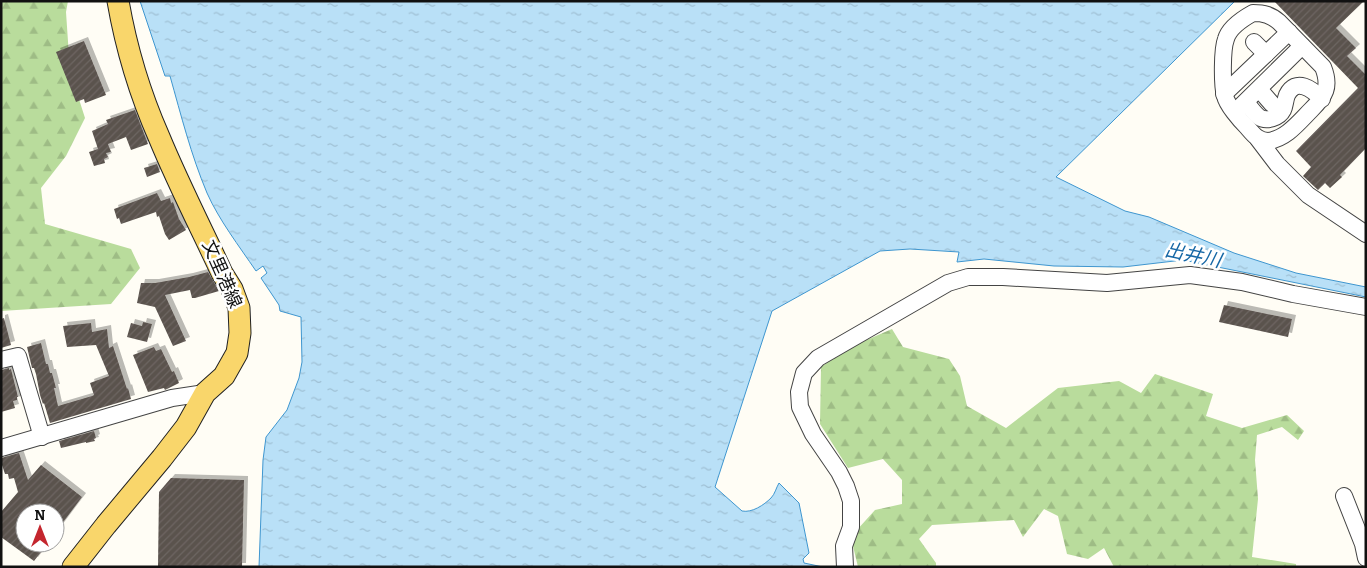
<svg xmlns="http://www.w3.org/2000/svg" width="1367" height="568" font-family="Bitter,'Noto Sans JP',serif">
<defs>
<pattern id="forest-firs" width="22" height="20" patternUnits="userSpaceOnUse" patternTransform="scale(1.25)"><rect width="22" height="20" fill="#b9dc9c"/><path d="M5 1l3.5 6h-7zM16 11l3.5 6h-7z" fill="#9ebc85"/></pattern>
<pattern id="water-ripples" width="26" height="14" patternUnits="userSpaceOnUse" patternTransform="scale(1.25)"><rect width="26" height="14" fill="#b9e0f7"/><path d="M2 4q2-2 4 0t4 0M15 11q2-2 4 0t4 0" fill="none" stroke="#9ebfd3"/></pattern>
<pattern id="building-hatch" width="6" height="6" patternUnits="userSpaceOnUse" patternTransform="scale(1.25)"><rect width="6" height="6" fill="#5a524d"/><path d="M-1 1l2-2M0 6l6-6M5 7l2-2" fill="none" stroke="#6d6662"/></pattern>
<filter id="shadow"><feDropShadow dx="4" dy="-4" stdDeviation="0" flood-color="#0004"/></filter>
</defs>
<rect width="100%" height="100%" fill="#fffdf5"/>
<g fill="url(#forest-firs)">
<polygon points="1,1 68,1 66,12 70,71 85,118 66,156 41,188 45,224 131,249 140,268 111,304 1,311"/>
<polygon points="892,329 903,347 949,359 960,376 967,406 1006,428 1058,388 1119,381 1141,393 1155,374 1213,394 1206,416 1242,428 1287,415 1304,431 1298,440 1282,427 1257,435 1255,460 1258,499 1252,557 1296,564 1296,567 1114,567 1104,548 1088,559 1067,554 1058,516 1044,509 1023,537 1014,520 932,525 919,539 936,563 936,567 858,567 853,546 856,531 875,510 902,504 902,480 883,459 848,468 820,424 821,367 848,348"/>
</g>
<path fill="url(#water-ripples)" stroke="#3f96cf" d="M140,1H1235L1056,177L1125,211L1149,217L1234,253L1296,273L1366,287V297L1183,260L1123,267L1054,266L984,259L957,262L959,252L910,249L880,251L772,311L715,487L742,511C752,513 764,505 771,498C775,494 776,488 779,483L799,503L809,553L803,559L804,563L823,567H259L263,460L266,437L287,410L299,378L302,362L301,317L280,311L279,305L261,278L267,273L263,266L256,271C239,246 219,220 207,193C191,155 181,115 170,76H165Z"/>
<g fill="url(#building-hatch)" filter="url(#shadow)">
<polygon points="1274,1 1364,1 1336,28 1356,48 1347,56 1366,75 1366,148 1340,175 1342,177 1330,188 1325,183 1318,190 1303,176 1311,167 1296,151 1358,88"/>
<polygon points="84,41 106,95 85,103 84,99 76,102 56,52"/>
<polygon points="135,110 148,144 131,150 126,137 108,144 111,152 106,153 108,157 104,159 105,163 94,166 89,152 98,149 92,131 108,124 106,120"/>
<polygon points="157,164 160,172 147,177 144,168"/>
<polygon points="157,193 161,201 170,198 171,203 173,202 179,219 186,230 169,240 165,234 159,216 157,217 156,212 121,224 119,218 117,219 114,209"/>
<polygon points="208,272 219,291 195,298 192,298 190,290 165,295 186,341 173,346 155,307 137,303 141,283 155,283 189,277"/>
<polygon points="1224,305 1292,319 1288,337 1219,322"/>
<polygon points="4,318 11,345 1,348 1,319"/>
<polygon points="143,322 152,324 147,342 127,337 131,323 142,326"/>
<polygon points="91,323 92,332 107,329 109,348 113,346 127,389 128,388 131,399 50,423 44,403 43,404 40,395 36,374 34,368 32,368 27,347 41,343 46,364 48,364 50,373 52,373 56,388 54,388 58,406 92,396 94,395 90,383 109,376 96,345 67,347 63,326"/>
<polygon points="154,347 156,351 161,349 172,372 174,371 179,383 165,390 164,388 148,392 133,355"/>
<polygon points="9,368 9,370 11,369 18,397 17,397 17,400 13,401 15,408 1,412 1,370"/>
<polygon points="94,431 96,438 94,439 95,441 86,443 86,442 61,448 59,441"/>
<polygon points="19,453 28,480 41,465 82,497 55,533 55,513 25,513 25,543 48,543 34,561 1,537 1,512 18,492 14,478 9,479 8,474 5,474 1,462 1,458"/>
<polygon points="171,478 244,480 242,567 158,567 159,492"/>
</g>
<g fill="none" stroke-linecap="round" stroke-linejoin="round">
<g stroke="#444" stroke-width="18">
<g id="minor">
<path d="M1253,13C1264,13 1271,15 1279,22L1323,67C1331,87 1325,96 1311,110C1299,122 1286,139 1268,141C1258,141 1253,134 1247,127C1240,120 1227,105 1225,96C1222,85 1222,49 1226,39C1229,28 1244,18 1253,13Z"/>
<polyline points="1254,42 1266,54"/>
<polyline points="1259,89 1272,104"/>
<polyline points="1224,94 1289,32"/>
<path d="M1246,102C1250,107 1254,113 1259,117C1266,122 1279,118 1283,110C1285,106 1285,100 1287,95C1296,77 1312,89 1322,99"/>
<polyline points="1238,109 1302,46"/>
<polyline points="1258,139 1277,164 1308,195 1366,234"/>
<polyline points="1,360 18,356 42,437"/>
<polyline points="1,448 172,398 205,393"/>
<polyline points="1344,496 1363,544 1366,558"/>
<polyline points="845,567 844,546 851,527 851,501 846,486 839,472 813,434 800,407 799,392 804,373 818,358 948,283 968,277 1003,277 1107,283 1190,275 1242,282 1293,294 1366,307"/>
</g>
</g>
<g stroke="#222" stroke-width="23">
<path id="major" d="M73,567L106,525L162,458L186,427L205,393L224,376L237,353L240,333L239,308L232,289L222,273C201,228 178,183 159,137C140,94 126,47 118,1"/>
</g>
<use href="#minor" stroke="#fff" stroke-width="16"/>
<use href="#major" stroke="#f9d66b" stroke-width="21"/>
</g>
<g text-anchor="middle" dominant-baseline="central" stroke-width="5" stroke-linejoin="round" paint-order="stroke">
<g font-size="18" fill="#111" stroke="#fff">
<text transform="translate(222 274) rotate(66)">文里港線</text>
</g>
<g font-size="19" font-style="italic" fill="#1768a6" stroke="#fff">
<text transform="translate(1193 255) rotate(12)">出井川</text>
</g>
</g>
<rect width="1367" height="568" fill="none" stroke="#111111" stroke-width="5"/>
<g transform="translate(40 528)"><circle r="24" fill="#ffffff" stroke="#a0a0a0"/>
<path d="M0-4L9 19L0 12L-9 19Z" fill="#c4262e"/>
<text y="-8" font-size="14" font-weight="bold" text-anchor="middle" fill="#111111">N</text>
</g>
</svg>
